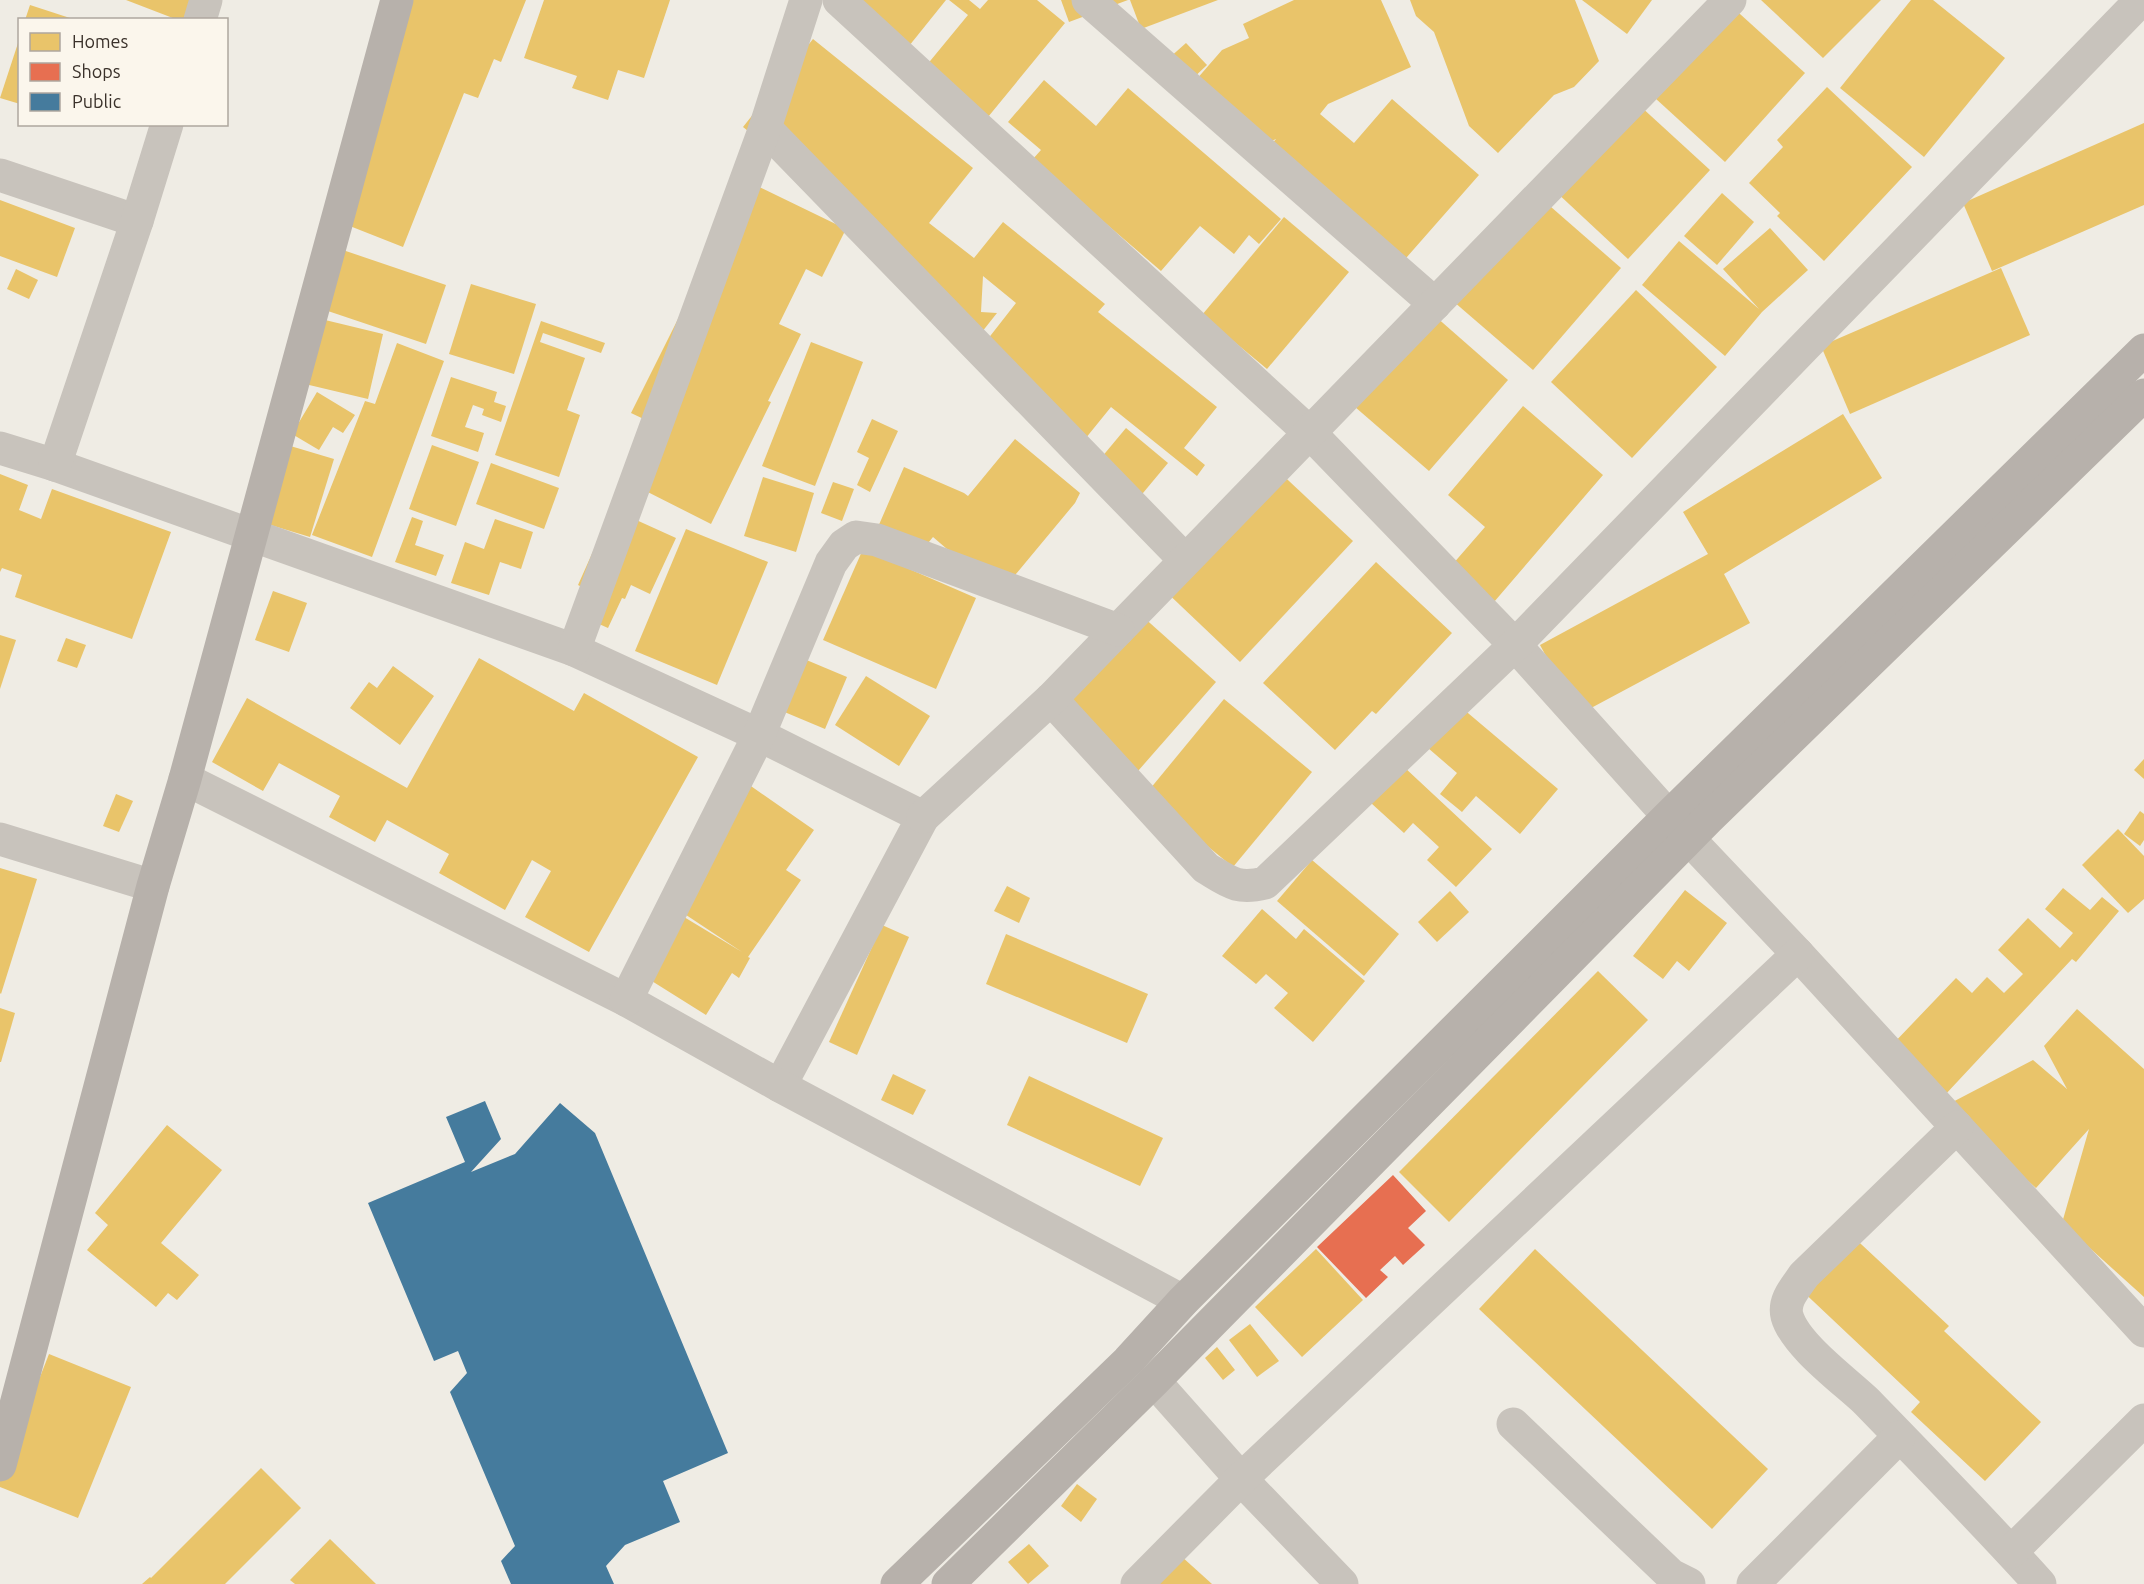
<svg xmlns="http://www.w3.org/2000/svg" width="2144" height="1584" font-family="Ubuntu,sans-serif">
<rect width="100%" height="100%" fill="#efece4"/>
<g fill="#e9c46a">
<polygon points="126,0 197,0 190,20 178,20"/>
<polygon points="394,0 526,0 501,62 494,59 478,98 464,93 403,247 332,219"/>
<polygon points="544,0 670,0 644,78 618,70 608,100 572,88 577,76 524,58"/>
<polygon points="852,0 946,0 909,46"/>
<polygon points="949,0 969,0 980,9 988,0 1037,0 1065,23 988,117 926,66 968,15"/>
<polygon points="1061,0 1128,0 1069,22"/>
<polygon points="1130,0 1218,0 1141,29"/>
<polygon points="1294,0 1381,0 1411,67 1328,104 1320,114 1354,143 1392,99 1479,175 1392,274 1259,159 1276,139 1257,148 1189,88 1222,50 1249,38 1243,24"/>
<polygon points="1410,0 1575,0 1599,61 1574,87 1554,95 1498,153 1469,126 1434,32 1416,16"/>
<polygon points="1582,0 1652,0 1627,34"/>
<polygon points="1761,0 1881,0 1823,58"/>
<polygon points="1911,0 1933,0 2005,58 1924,157 1840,88"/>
<polygon points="1729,4 1805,73 1725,162 1643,87"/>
<polygon points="30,5 73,19 73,20 25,20"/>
<polygon points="20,37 20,104 0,98"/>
<polygon points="813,39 973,168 929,223 974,258 1003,222 1105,304 1098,312 1217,407 1184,448 1205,465 1197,476 1111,407 1081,444 973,358 1016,303 983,276 981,312 997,313 974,342 834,200 743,127"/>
<polygon points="1186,43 1207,65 1189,82 1168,59"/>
<polygon points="1044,80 1096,126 1128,88 1281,219 1259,244 1249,235 1234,254 1200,226 1161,271 1032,160 1041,150 1008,122"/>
<polygon points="1827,87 1912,167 1824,261 1777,216 1780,213 1749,183 1783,147 1777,140"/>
<polygon points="1627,94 1710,170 1628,259 1554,190"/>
<polygon points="2144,123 2144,205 1992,271 1963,203"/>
<polygon points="747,181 846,229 822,277 806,269 779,324 801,334 768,401 771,402 711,524 622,479 650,422 631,413"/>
<polygon points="1535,193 1621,268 1533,370 1439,289"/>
<polygon points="1722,193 1754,222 1717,265 1684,236"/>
<polygon points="0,200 75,228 57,277 0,256"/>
<polygon points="1284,217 1349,272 1267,369 1202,315"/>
<polygon points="1770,228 1808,270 1762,312 1725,356 1642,285 1679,241 1759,309 1723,269"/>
<polygon points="337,248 446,285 426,344 316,307"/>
<polygon points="2001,268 2030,335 1850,414 1821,346"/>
<polygon points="16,269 38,280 29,299 7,289"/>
<polygon points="471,284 536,304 514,374 449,354"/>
<polygon points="1636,290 1717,367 1632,458 1551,382"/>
<polygon points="1427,309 1508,380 1429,471 1347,400"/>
<polygon points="321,319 383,334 368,399 305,384"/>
<polygon points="541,321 605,343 601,353 543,333 540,342 585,358 567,410 580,415 559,477 495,455"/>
<polygon points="811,342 863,362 815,486 762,466"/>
<polygon points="397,343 444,361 372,557 312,535 365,401 375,404"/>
<polygon points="451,377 497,392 494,402 506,406 501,422 482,415 484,409 473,405 465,427 484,433 478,452 431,436"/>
<polygon points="317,392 355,415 343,433 333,427 319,450 292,434"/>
<polygon points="1523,406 1603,475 1494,602 1452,565 1485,527 1448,495"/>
<polygon points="1843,414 1882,478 1724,574 1750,623 1578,715 1540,645 1708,554 1683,512"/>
<polygon points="872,419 898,431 870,492 857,485 869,458 857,452"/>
<polygon points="1126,428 1168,463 1138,499 1096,464"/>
<polygon points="1015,439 1080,493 1075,503 1011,580 947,549 933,537 924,548 878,527 904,467 964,493 968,496"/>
<polygon points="277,442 334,459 310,537 254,520"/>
<polygon points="432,445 479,462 456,526 409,509"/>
<polygon points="491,463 559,488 544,529 476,504"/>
<polygon points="1273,466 1353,541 1240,662 1161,587"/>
<polygon points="0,474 28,485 19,510 41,519 52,489 171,532 132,639 15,597 22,575 2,568 0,572"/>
<polygon points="763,477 814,493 796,552 744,536"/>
<polygon points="833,482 854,489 842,521 821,513"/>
<polygon points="612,509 676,538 650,594 631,585 625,599 622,598 608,628 581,616 592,592 578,585"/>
<polygon points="412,517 423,521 415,545 444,555 436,576 395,562"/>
<polygon points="495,519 533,532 521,569 500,562 489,595 451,583 465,542 484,549"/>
<polygon points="686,529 768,562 717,685 635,651"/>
<polygon points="863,549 976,598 936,689 823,640"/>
<polygon points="1376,562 1452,633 1376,714 1372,711 1335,750 1263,683"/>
<polygon points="273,591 307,603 289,652 255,640"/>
<polygon points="1132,607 1216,682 1138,771 1053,696"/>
<polygon points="0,635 16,640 0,689"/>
<polygon points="66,638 86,645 77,668 57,661"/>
<polygon points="785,651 847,677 825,729 763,703"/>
<polygon points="479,658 574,711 584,693 698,757 589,952 525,917 551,871 532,860 505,910 439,873 449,854 387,820 375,842 329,817 340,796 279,763 263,791 212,762 247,698 407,788"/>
<polygon points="393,666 434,696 400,745 350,708 369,682 377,688"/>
<polygon points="866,676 930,716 899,766 835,725"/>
<polygon points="1224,699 1312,772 1233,867 1145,795"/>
<polygon points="1462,708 1558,789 1520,834 1476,796 1462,812 1440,794 1457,773 1428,748"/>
<polygon points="2144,759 2144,779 2134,770"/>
<polygon points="1404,767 1492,849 1456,887 1427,860 1439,847 1413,823 1404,833 1371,803"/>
<polygon points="748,784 814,830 786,870 801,880 748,957 750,958 739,978 732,973 706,1015 647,978 684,917 742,952 668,903"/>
<polygon points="116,794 133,801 119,832 103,826"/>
<polygon points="2140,811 2144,814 2144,840 2140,846 2124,834"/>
<polygon points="2118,829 2144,856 2144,899 2128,913 2082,865"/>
<polygon points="1312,860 1399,934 1364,976 1277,901"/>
<polygon points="0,868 37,879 1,994 0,993"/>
<polygon points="1007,886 1030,898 1019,923 994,911"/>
<polygon points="2063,888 2090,910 2102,897 2119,911 2076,962 2072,959 1944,1096 1891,1046 1956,978 1972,993 1987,977 2004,993 2023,974 1998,950 2028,918 2060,948 2073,933 2045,909"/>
<polygon points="1685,890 1727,923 1689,971 1677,961 1663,979 1633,956"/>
<polygon points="1450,891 1469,912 1437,942 1418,922"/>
<polygon points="1262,909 1296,939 1304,929 1365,981 1313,1042 1274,1008 1288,993 1266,974 1256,984 1222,956"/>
<polygon points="882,925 909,937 857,1055 829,1042"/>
<polygon points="1006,934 1148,994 1127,1043 986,984"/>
<polygon points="1598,971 1648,1020 1449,1222 1399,1172"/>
<polygon points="0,1008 15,1013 1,1062 0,1062"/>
<polygon points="2077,1009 2144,1069 2144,1297 2062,1223 2089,1129 2036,1188 1945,1106 2033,1060 2067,1089 2044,1046"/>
<polygon points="893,1074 926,1090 913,1115 881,1100"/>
<polygon points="1029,1076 1163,1138 1140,1186 1007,1125"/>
<polygon points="167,1125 222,1170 161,1243 199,1275 177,1300 168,1293 156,1307 87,1250 108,1225 95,1213"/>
<polygon points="1847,1231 1949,1326 1944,1331 2041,1422 1985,1481 1911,1412 1920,1402 1796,1285"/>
<polygon points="1316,1249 1363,1300 1302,1357 1255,1307"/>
<polygon points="1535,1249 1768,1469 1712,1529 1479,1309"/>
<polygon points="1250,1324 1279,1361 1257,1377 1229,1340"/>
<polygon points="1217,1347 1235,1370 1223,1380 1205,1358"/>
<polygon points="49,1354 131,1387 78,1518 0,1487 0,1479"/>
<polygon points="261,1468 301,1508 225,1584 142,1584 150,1577 151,1578"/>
<polygon points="1077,1484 1097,1499 1081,1522 1061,1506"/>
<polygon points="330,1539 376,1584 295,1584 290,1580"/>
<polygon points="1029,1544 1049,1566 1028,1584 1008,1562"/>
<polygon points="1181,1556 1212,1584 1156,1584"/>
</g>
<polygon fill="#e76f51" points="1393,1175 1426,1211 1408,1228 1425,1245 1403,1265 1395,1256 1380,1270 1388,1277 1366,1298 1317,1247"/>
<polygon fill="#457b9d" points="485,1101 501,1139 471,1172 515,1154 560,1103 595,1133 728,1453 663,1481 680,1522 625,1545 606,1566 614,1584 511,1584 501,1561 515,1546 450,1392 467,1373 458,1351 434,1361 368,1203 465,1162 446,1117"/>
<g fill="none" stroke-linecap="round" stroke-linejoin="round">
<g stroke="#c8c3bc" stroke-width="33">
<polyline points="839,0 1311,434 1515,645 1689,839 1798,954 2144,1331"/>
<polyline points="1088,0 1435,304"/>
<polyline points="200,20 206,0"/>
<polyline points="765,128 1185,560"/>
<polyline points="0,175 137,221"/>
<polyline points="0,448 55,465 574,650 759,735 923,817 780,1086"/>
<polyline points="55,465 137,221 167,124"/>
<polyline points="574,650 765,128 806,0"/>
<path d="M1051,699L1206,868C1229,882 1237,890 1265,883L1515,645L2141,0"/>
<polyline points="185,779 626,1000 780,1086 1183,1301"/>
<polyline points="923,817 1051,699 1730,0"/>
<polyline points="0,839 153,886"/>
<polyline points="626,1000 759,735 831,563 844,545 856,537 877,540 1118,630"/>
<path d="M1957,1127L1804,1275C1796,1287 1783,1300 1787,1316C1795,1345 1845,1381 1867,1402C1925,1462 1984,1522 2040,1584"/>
<polyline points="1154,1381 1241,1479 1342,1584"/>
<polyline points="1513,1424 1671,1575 1689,1584"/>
<polyline points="2011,1552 2144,1420"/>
<polyline points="1137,1584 1241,1479 1798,954"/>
<polyline points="1753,1584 1899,1437"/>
</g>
<g stroke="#b7b1ab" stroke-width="33">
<polyline points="0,1465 153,886 185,779 397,0"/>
<polyline points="897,1584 1128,1361 1183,1301 1669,816 2144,350"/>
<polyline points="948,1584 1154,1381 1708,819 2144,395"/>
</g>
</g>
<rect x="18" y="18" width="210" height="108" fill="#fbf6ec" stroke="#aea79e" stroke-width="1.5"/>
<rect x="30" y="33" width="30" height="18" fill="#e9c46a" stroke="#aea79e" stroke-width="1.5"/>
<text x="72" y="48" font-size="18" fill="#3a312a">Homes</text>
<rect x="30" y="63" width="30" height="18" fill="#e76f51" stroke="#aea79e" stroke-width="1.5"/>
<text x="72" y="78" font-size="18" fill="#3a312a">Shops</text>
<rect x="30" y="93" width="30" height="18" fill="#457b9d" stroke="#aea79e" stroke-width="1.5"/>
<text x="72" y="108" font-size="18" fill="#3a312a">Public</text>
</svg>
